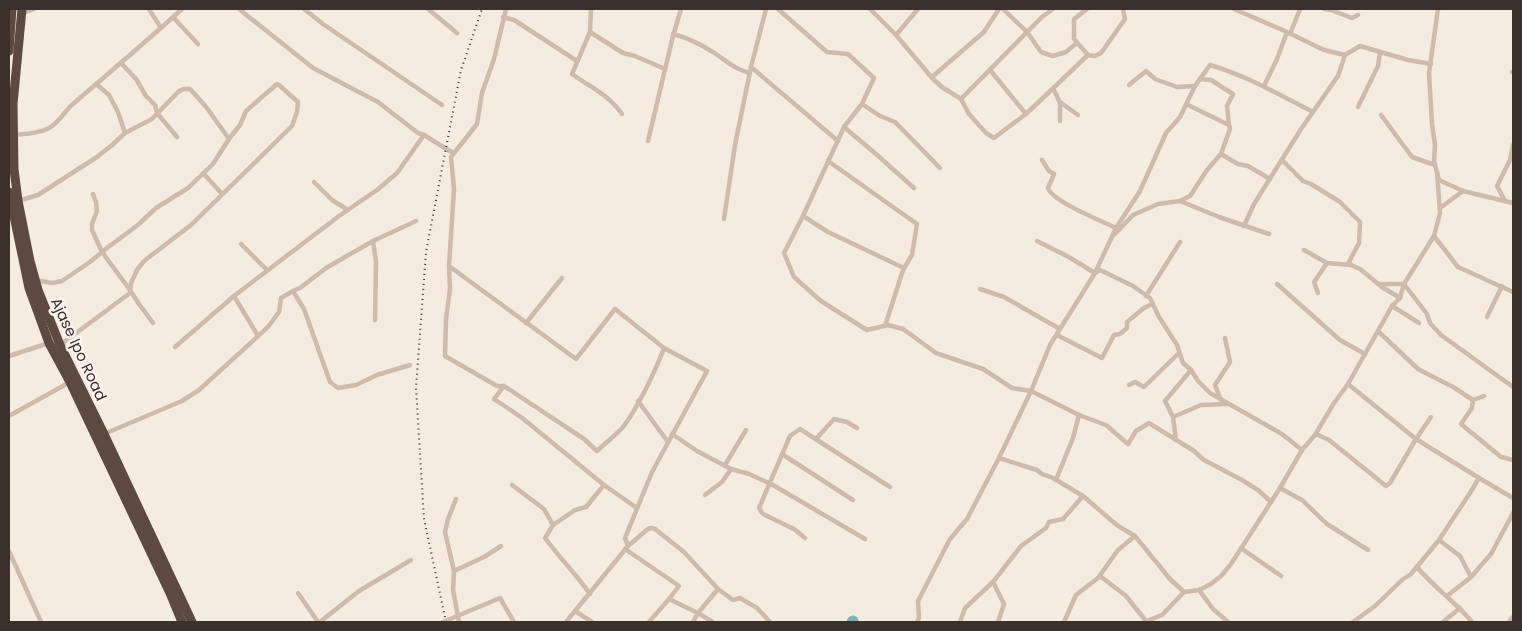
<svg xmlns="http://www.w3.org/2000/svg" width="1522" height="631" font-family="Poppins,sans-serif">
<rect width="100%" height="100%" fill="#f4ebe1"/>
<g fill="none" stroke-linecap="round" stroke-linejoin="round">
<polyline stroke="#7fb0b2" stroke-width="11" points="852,622 853,621"/>
<g stroke="#cdbbac" stroke-width="4.5">
<polyline points="149,9 161,28"/>
<polyline points="239,9 313,68 378,102 418,133 424,135 453,153"/>
<polyline points="304,9 323,24 442,105"/>
<polyline points="428,9 457,33"/>
<path d="M591,9L590,32L572,74C590,87 609,95 622,114"/>
<polyline points="778,9 827,52 848,54 874,78 862,104 844,127 803,216 784,253 794,277 821,301 867,330 888,325 903,329 936,353 983,369 1012,388 1031,391 1079,415 1106,425 1128,444 1136,431 1149,423 1194,451 1204,460 1242,480 1258,490 1271,502"/>
<polyline points="870,9 896,35 933,79 942,87 961,99 969,114 986,133 994,138 1026,114 1088,55"/>
<polyline points="1003,9 1027,32 1041,52 1053,56 1066,52 1077,43"/>
<polyline points="1087,9 1074,19 1074,39 1088,55 1095,56 1101,53 1125,19 1123,9"/>
<polyline points="1234,9 1287,32"/>
<polyline points="1324,9 1331,10 1352,18 1358,15"/>
<polyline points="1438,9 1429,73 1432,124 1435,145 1434,161 1439,180 1463,191 1513,203"/>
<polyline points="22,13 34,9"/>
<polyline points="173,17 198,44"/>
<polyline points="503,17 514,20 577,61"/>
<polyline points="590,32 623,53 635,56 665,69"/>
<path d="M673,34C688,38 704,46 716,54C728,62 736,70 750,73"/>
<polyline points="1290,34 1300,9"/>
<polyline points="896,35 918,9"/>
<polyline points="121,63 136,79 146,96 155,105 157,113 177,137"/>
<polyline points="751,67 838,141"/>
<polyline points="990,70 1026,114"/>
<polyline points="1512,72 1513,72"/>
<polyline points="932,77 984,32 999,9"/>
<polyline points="1200,79 1211,80 1233,94 1227,106 1229,125"/>
<polyline points="96,84 109,95 118,112 125,133"/>
<polyline points="1129,85 1146,71 1155,79 1177,87 1195,86"/>
<polyline points="1264,86 1277,59 1287,32 1324,50 1345,55 1360,46 1408,60 1431,64"/>
<polyline points="1053,88 1060,103 1060,121"/>
<polyline points="961,99 1042,17 1053,9"/>
<polyline points="1060,102 1078,115"/>
<polyline points="862,104 880,116 895,122 940,168"/>
<polyline points="1358,107 1378,66 1380,52"/>
<polyline points="1381,115 1412,157 1435,165"/>
<polyline points="844,127 876,154 914,188"/>
<path d="M13,135C24,134 37,134 47,129C59,124 64,111 74,103C110,72 147,41 182,9"/>
<polyline points="648,141 673,36 681,9"/>
<polyline points="1221,154 1238,164 1248,166 1270,179"/>
<polyline points="1282,160 1303,181 1311,184 1340,202 1360,222 1359,243 1349,262 1351,265"/>
<polyline points="828,161 917,224 912,255 903,270 885,326"/>
<polyline points="203,173 222,194"/>
<polyline points="314,182 332,200 348,210"/>
<polyline points="93,194 96,202 97,211 92,224 92,230 102,252 130,290 139,304 153,323"/>
<polyline points="18,201 38,195 97,157 111,146 125,133 152,119 178,92 183,89 190,89 207,108 229,139 213,164 188,188 156,208 139,224 107,248 90,262 62,281 52,283 35,280"/>
<polyline points="1180,201 1190,196 1207,170 1221,154 1230,129 1229,125 1186,104"/>
<polyline points="1505,201 1497,186 1510,160 1513,145"/>
<polyline points="1440,208 1463,191"/>
<polyline points="803,216 828,232 904,268"/>
<polyline points="724,219 735,145 751,67 766,9"/>
<polyline points="1244,226 1254,204 1301,129 1338,76 1345,55"/>
<path d="M1116,228L1140,191L1166,133L1180,117L1195,86L1210,65C1247,76 1278,94 1313,112"/>
<polyline points="1115,234 1133,215 1158,204 1180,201 1219,217 1269,234"/>
<polyline points="1434,236 1458,267 1513,292"/>
<polyline points="373,241 376,262 375,320"/>
<polyline points="1037,241 1067,256 1095,273 1100,270 1133,286 1150,298 1159,317 1177,345 1183,363 1191,370 1198,381 1210,393 1282,434 1302,450"/>
<polyline points="241,244 267,270"/>
<polyline points="1304,250 1327,263 1351,265 1360,269 1382,287 1400,298"/>
<path d="M449,266L450,289L446,319L445,356L497,386H504L584,439L597,451C605,443 615,436 623,427C637,409 656,370 664,348L615,309L576,359L449,266L454,189L451,157L477,124L482,93L494,59L506,9"/>
<polyline points="1277,284 1340,340 1365,354"/>
<polyline points="1378,284 1404,284 1427,314 1430,323 1441,335 1513,387"/>
<polyline points="980,289 1004,297 1060,329"/>
<polyline points="293,291 304,309 330,382 338,388 356,385 377,375 410,365"/>
<polyline points="1318,293 1314,282 1327,263"/>
<polyline points="1146,296 1180,242"/>
<polyline points="1392,306 1419,323"/>
<polyline points="1487,317 1502,286"/>
<polyline points="526,323 562,278"/>
<polyline points="1378,331 1418,369 1453,387 1473,400 1484,396"/>
<polyline points="1057,335 1102,358 1114,335 1120,334 1127,328 1127,322 1144,308 1152,304"/>
<polyline points="258,336 234,296 339,216 377,190 397,173 424,135"/>
<polyline points="60,345 130,293 131,283 137,270 144,261 191,225 292,126 297,112 298,102 279,85 277,84 246,111 240,125 229,139"/>
<polyline points="175,347 234,296"/>
<polyline points="9,356 49,343"/>
<polyline points="1348,384 1416,439 1479,478 1513,498"/>
<polyline points="1129,385 1135,382 1144,387 1179,353"/>
<polyline points="504,386 494,399 521,417 604,485 637,508"/>
<polyline points="1221,400 1215,385 1230,362 1225,338"/>
<polyline points="1473,400 1472,408 1461,424 1501,457 1513,460"/>
<polyline points="638,401 668,442"/>
<polyline points="9,416 70,382"/>
<polyline points="1173,417 1201,405 1227,404"/>
<polyline points="104,434 182,401 199,390 268,327 279,312 281,298 293,291 300,288 326,268 373,241 416,221"/>
<polyline points="672,434 697,451 731,469 749,474 773,485 865,539"/>
<polyline points="1316,434 1329,440 1386,486 1390,483 1416,439 1431,417"/>
<polyline points="816,439 834,419 847,422 857,428"/>
<polyline points="1176,440 1173,417 1165,401 1191,370"/>
<polyline points="782,454 853,500"/>
<path d="M999,458L1031,391L1050,345L1095,273L1116,228C1102,221 1053,202 1048,188L1054,174L1049,171L1042,160"/>
<polyline points="725,465 746,430"/>
<polyline points="1056,480 1073,438 1079,415"/>
<path d="M512,485L544,509L553,525L545,538C559,557 576,574 590,594"/>
<polyline points="1280,488 1302,500 1327,524 1368,550"/>
<polyline points="705,495 722,482 731,469"/>
<polyline points="553,525 575,510 586,507 604,485"/>
<polyline points="805,538 794,529 763,514 759,508 790,436 800,429 890,487"/>
<polyline points="1439,540 1460,556 1471,577"/>
<polyline points="628,546 648,529 651,528 655,529 684,552 718,589 733,600 740,598 757,608 770,622"/>
<polyline points="1241,548 1281,576"/>
<polyline points="625,549 679,586 669,599"/>
<polyline points="9,551 41,622"/>
<path d="M1417,567C1433,587 1456,602 1472,622"/>
<polyline points="454,571 445,532 448,519 456,499"/>
<polyline points="1100,576 1126,596 1146,621"/>
<polyline points="993,582 1004,604 998,622"/>
<polyline points="1199,590 1213,609 1228,622"/>
<polyline points="298,593 318,622"/>
<polyline points="1447,596 1471,577 1491,554 1513,513"/>
<polyline points="575,611 592,622"/>
<polyline points="1510,620 1513,617"/>
<polyline points="320,622 359,591 411,560"/>
<polyline points="443,622 500,598 514,622"/>
<polyline points="459,622 453,590 454,571 484,557 501,546"/>
<polyline points="566,622 628,546 625,538 652,472 707,371 664,348"/>
<polyline points="649,622 669,599 698,613 713,622"/>
<polyline points="693,622 698,613 718,589"/>
<polyline points="917,622 919,618 918,601 950,539 967,519 999,458 1037,470 1042,474 1053,478 1083,496 1118,526 1135,536 1170,579 1184,592"/>
<polyline points="960,622 965,608 993,582 1021,546 1046,528 1049,522 1063,519 1083,496"/>
<polyline points="1064,622 1076,595 1098,578 1118,550 1135,536"/>
<polyline points="1144,622 1162,615 1184,592 1199,590 1211,584 1221,576 1231,564 1280,488 1302,450 1315,435 1334,403 1348,384 1392,306 1400,298 1404,284 1434,236 1440,213 1437,172"/>
<polyline points="1353,622 1375,606 1402,580 1411,574 1439,540 1470,493 1479,478"/>
<polyline points="1443,622 1460,608"/>
</g>
<g stroke="#5c4a42" stroke-width="9">
<polyline points="22,9 13,104 14,169 18,201 30,261 38,290 60,345 104,434 192,622"/>
<polyline points="9,51 12,9"/>
<polyline points="9,192 29,288 49,343 70,382 170,593 182,622"/>
</g>
<polyline stroke="#3b302b" stroke-width="2" stroke-dasharray="1 4" stroke-linecap="butt" points="446,622 424,519 416,388 426,252 461,70 482,9"/>
</g>
<g text-anchor="middle" dominant-baseline="central" stroke-width="5" stroke-linejoin="round" paint-order="stroke">
<g font-size="15" fill="#3b302b" stroke="#fbf5ee">
<text transform="translate(79 349) rotate(65)">Ajase Ipo Road</text>
</g>
</g>
<rect width="1522" height="631" fill="none" stroke="#3b302b" stroke-width="20"/>
</svg>
